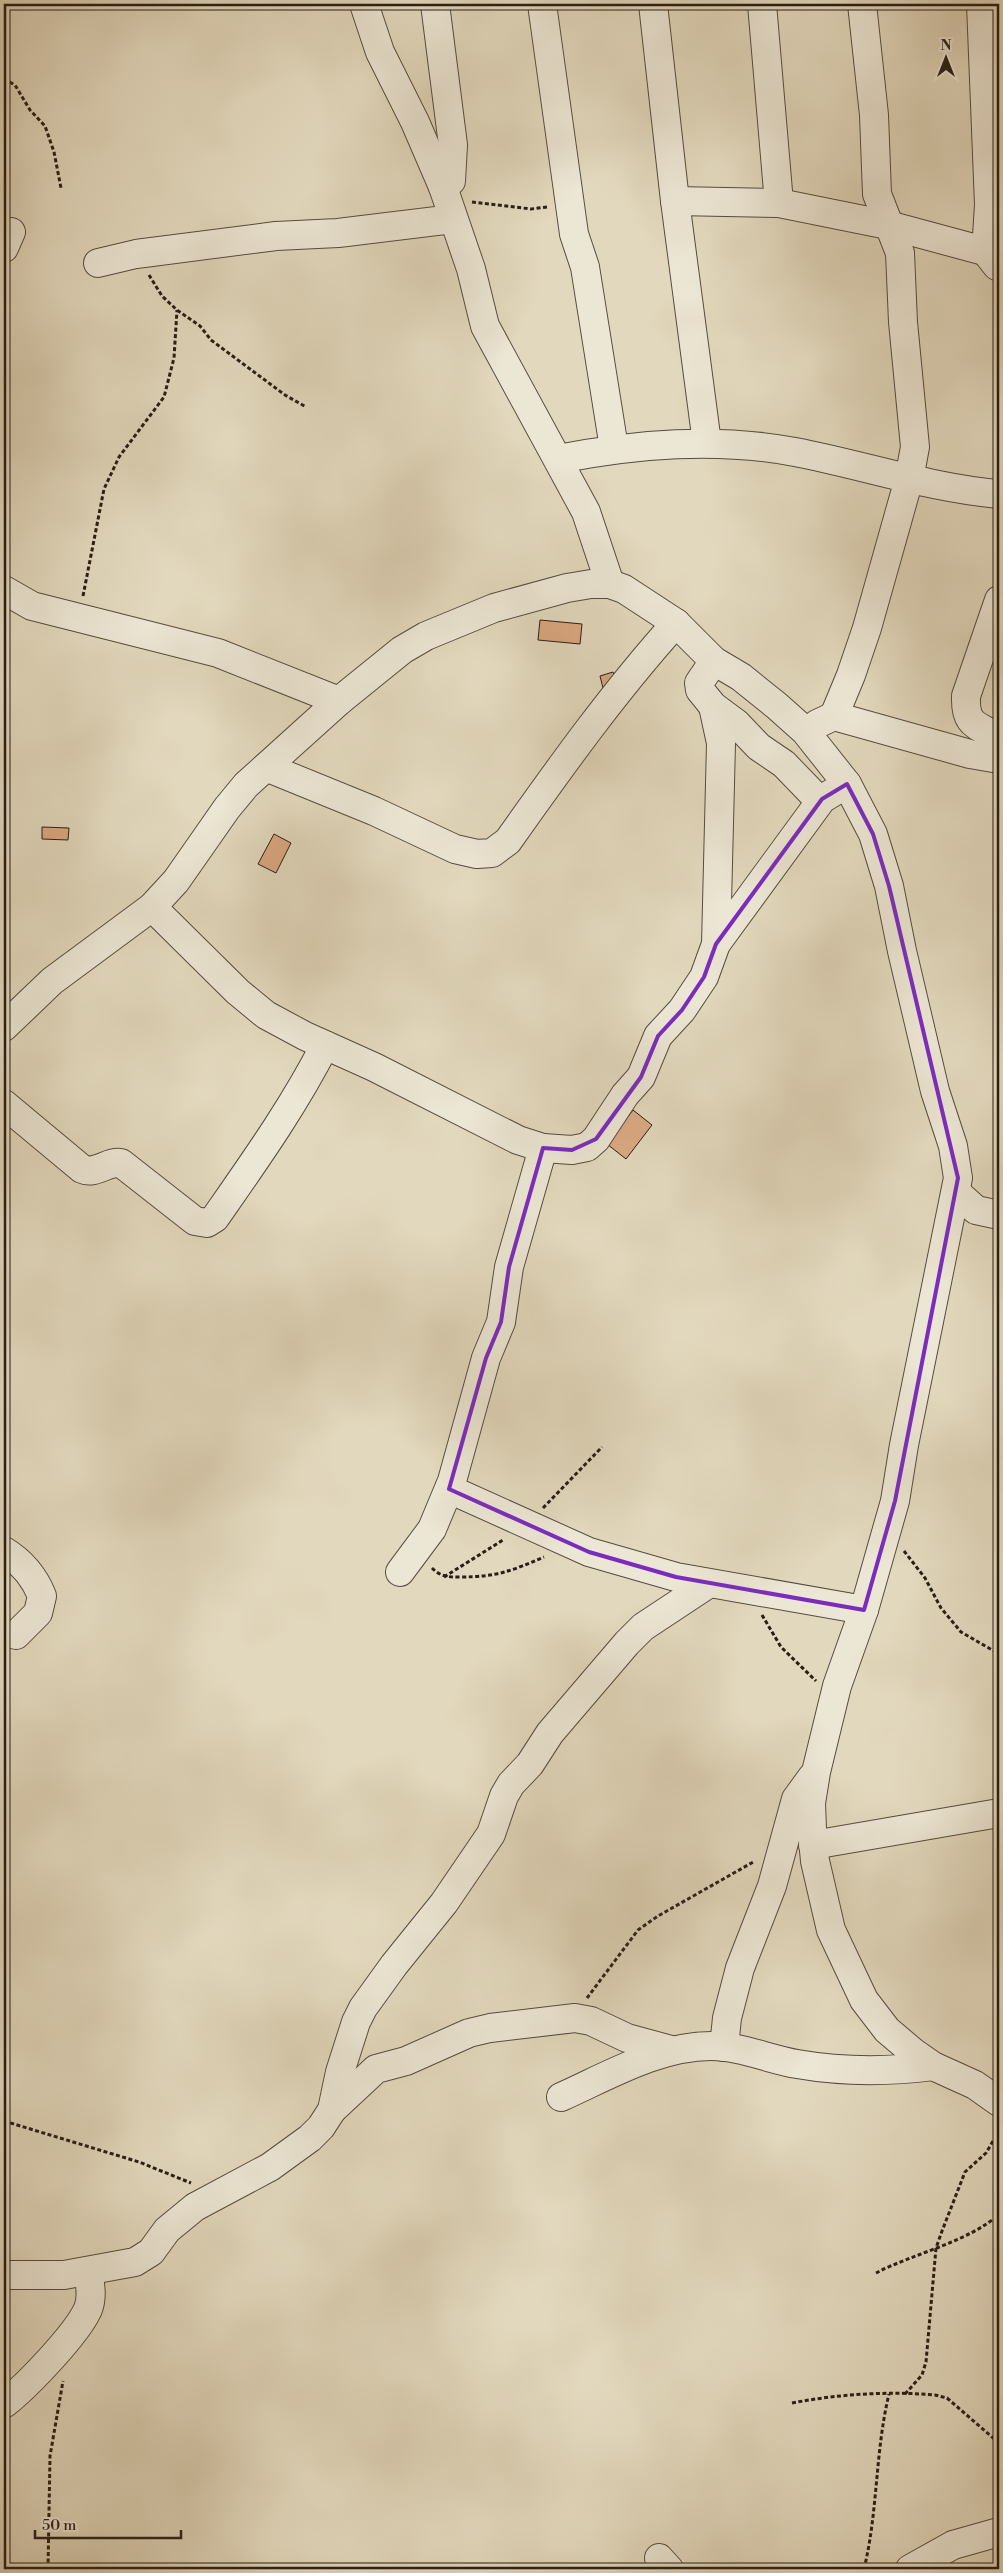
<svg xmlns="http://www.w3.org/2000/svg" width="1003" height="2573" font-family="'Libre Bodoni',serif">
<rect width="100%" height="100%" fill="#e2d8bd"/>
<filter id="stains"><feTurbulence type="fractalNoise" baseFrequency=".004" numOctaves="4"/><feColorMatrix values="0 0 0 0 .2 0 0 0 0 .09 0 0 0 0 .02 0 0 0 .5 -.17"/></filter>
<radialGradient id="worn" r=".72"><stop offset=".6" stop-color="#630" stop-opacity="0"/><stop offset="1" stop-color="#630" stop-opacity=".3"/></radialGradient>
<g fill="#dba882" stroke="#271e15">
<polygon points="540,620 582,624 580,644 538,640"/>
<polygon points="613,672 617,684 603,688 600,676"/>
<polygon points="42,827 69,828 68,840 42,839"/>
<polygon points="274,834 291,843 276,873 258,864"/>
<polygon points="633,1110 652,1125 626,1159 607,1144"/>
</g>
<g fill="none" stroke-linecap="round" stroke-linejoin="round">
<g stroke="#564c3f" stroke-width="30">
<g id="minor">
<polyline points="364,4 380,52 415,122 443,187 471,269 485,326 586,512 610,584"/>
<polyline points="435,4 453,145 451,181 443,187"/>
<polyline points="542,4 574,234 585,267 614,448"/>
<polyline points="653,4 675,201 707,443"/>
<polyline points="762,4 779,203"/>
<polyline points="981,4 989,205 986,252 997,266"/>
<polyline points="675,201 779,203 888,225 999,255"/>
<polyline points="4,248 11,232"/>
<polyline points="98,263 136,254 276,236 338,233 453,219"/>
<path d="M558,459C636,444 716,437 795,452C863,465 930,488 999,494"/>
<polyline points="4,590 32,606 218,653 339,701"/>
<path d="M999,600L966,696C965,726 976,724 999,738"/>
<polyline points="714,661 699,683 700,690 713,706 736,723 759,747 784,764 813,794 822,799"/>
<polyline points="713,706 721,743 716,944"/>
<polyline points="834,716 851,675 867,628 909,479 915,447 903,322 900,253 877,194 874,115 862,4"/>
<polyline points="817,724 834,716 970,754 999,759"/>
<path d="M266,767L374,811L455,849L477,854L492,853L508,841C561,766 614,692 676,623"/>
<polyline points="152,907 238,992 266,1015 305,1036 374,1067 518,1140 543,1148 572,1150 587,1147 596,1139 625,1095 641,1077 658,1036 682,1010 704,977 716,944 822,799 847,784"/>
<polyline points="4,1027 52,981 152,907 176,881 227,808 246,785 339,701 402,650 426,636 494,608 567,588 591,584 610,584 624,589 676,623 714,661 741,677 777,706 805,731 847,784 873,834 889,886 902,951 935,1091 953,1146 958,1178 904,1445 895,1501 864,1610 837,1686 816,1772 811,1803 812,1829 815,1861 831,1930 864,2000 887,2030 913,2052 933,2066 975,2085 999,2102"/>
<path d="M4,1104L82,1169C95,1175 108,1161 121,1163L195,1221L207,1223L215,1218C254,1162 294,1106 325,1045"/>
<polyline points="956,1192 976,1210 999,1215"/>
<polyline points="449,1489 589,1552 676,1577 864,1610"/>
<path d="M4,1551C22,1562 34,1576 42,1596L38,1613L16,1635"/>
<polyline points="400,1572 432,1529 452,1481 486,1358 501,1322 509,1267 543,1148"/>
<polyline points="813,1845 999,1813"/>
<polyline points="724,2047 727,2018 740,1968 772,1886 796,1799 812,1777"/>
<path d="M561,2097C608,2076 658,2046 711,2046C740,2046 768,2059 797,2064C843,2072 887,2072 933,2066"/>
<polyline points="332,2110 376,2069 406,2061 469,2033 490,2028 575,2018 591,2021 627,2038 671,2050"/>
<polyline points="4,2275 64,2275 135,2262 151,2252 167,2230 195,2207 270,2167 310,2138 321,2127 332,2110 340,2072 356,2022 363,2008 394,1965 444,1903 491,1834 504,1796 511,1784 530,1764 550,1733 627,1643 643,1627 708,1584"/>
<path d="M4,2404C26,2387 77,2334 88,2309C93,2297 90,2283 88,2271"/>
<polyline points="659,2558 669,2569"/>
<polyline points="910,2569 953,2545 999,2532"/>
</g>
</g>
<g stroke="#271e15" stroke-width="3" stroke-dasharray="4 2.5" stroke-linecap="butt">
<polyline points="4,79 15,85 30,110 45,126 54,152 61,188"/>
<polyline points="472,202 531,209 547,207"/>
<polyline points="149,275 162,296 177,310 200,326 211,340 285,395 306,407"/>
<polyline points="83,596 104,489 119,457 164,397 174,358 177,310"/>
<polyline points="543,1508 602,1447"/>
<polyline points="904,1551 925,1578 941,1608 961,1632 999,1654"/>
<path d="M432,1568C441,1577 448,1577 460,1577C497,1577 511,1571 544,1557"/>
<polyline points="444,1577 503,1540"/>
<polyline points="762,1615 781,1647 816,1681"/>
<polyline points="587,1998 638,1930 658,1916 755,1861"/>
<polyline points="4,2121 139,2162 191,2183"/>
<path d="M876,2273C912,2254 971,2241 999,2214"/>
<polyline points="905,2394 922,2375 926,2362 936,2248 942,2231 965,2172 986,2153 999,2131"/>
<path d="M792,2403C839,2394 888,2391 935,2395L947,2398L999,2443"/>
<polyline points="48,2569 50,2456 63,2381"/>
<path d="M864,2569C878,2512 875,2452 889,2394"/>
</g>
<use href="#minor" stroke="#ece6d4" stroke-width="28"/>
</g>
<path fill="none" stroke="#7b2cbf" stroke-width="4" stroke-linejoin="round" d="M847,784L873,834L889,886L958,1178L895,1501L864,1610L676,1577L589,1552L449,1489L486,1358L501,1322L509,1267L543,1148L572,1150L596,1139L641,1077L658,1036L682,1010L704,977L716,944L822,799Z"/>
<rect width="1003" height="2573" fill="none" stroke="#e2d8bd" stroke-width="20"/>
<rect x="5" y="5" width="993" height="2563" fill="none" stroke="#271e15" stroke-width="2.5"/>
<rect x="10" y="10" width="983" height="2553" fill="none" stroke="#271e15"/>
<g transform="translate(946 58)" stroke="#ece6d4" stroke-width="4" paint-order="stroke">
<path d="M0-4L9 19L0 12L-9 19Z" fill="#271e15"/>
<text y="-8" font-size="14" font-weight="bold" text-anchor="middle" fill="#271e15">N</text>
</g>
<path d="M35 2530v8h146v-8" fill="none" stroke="#271e15" stroke-width="2.5"/>
<text x="42" y="2530" font-size="15" fill="#271e15" stroke="#ece6d4" stroke-width="4" paint-order="stroke">50 m</text>
<rect width="100%" height="100%" filter="url(#stains)"/>
<rect width="100%" height="100%" fill="url(#worn)"/>
</svg>
